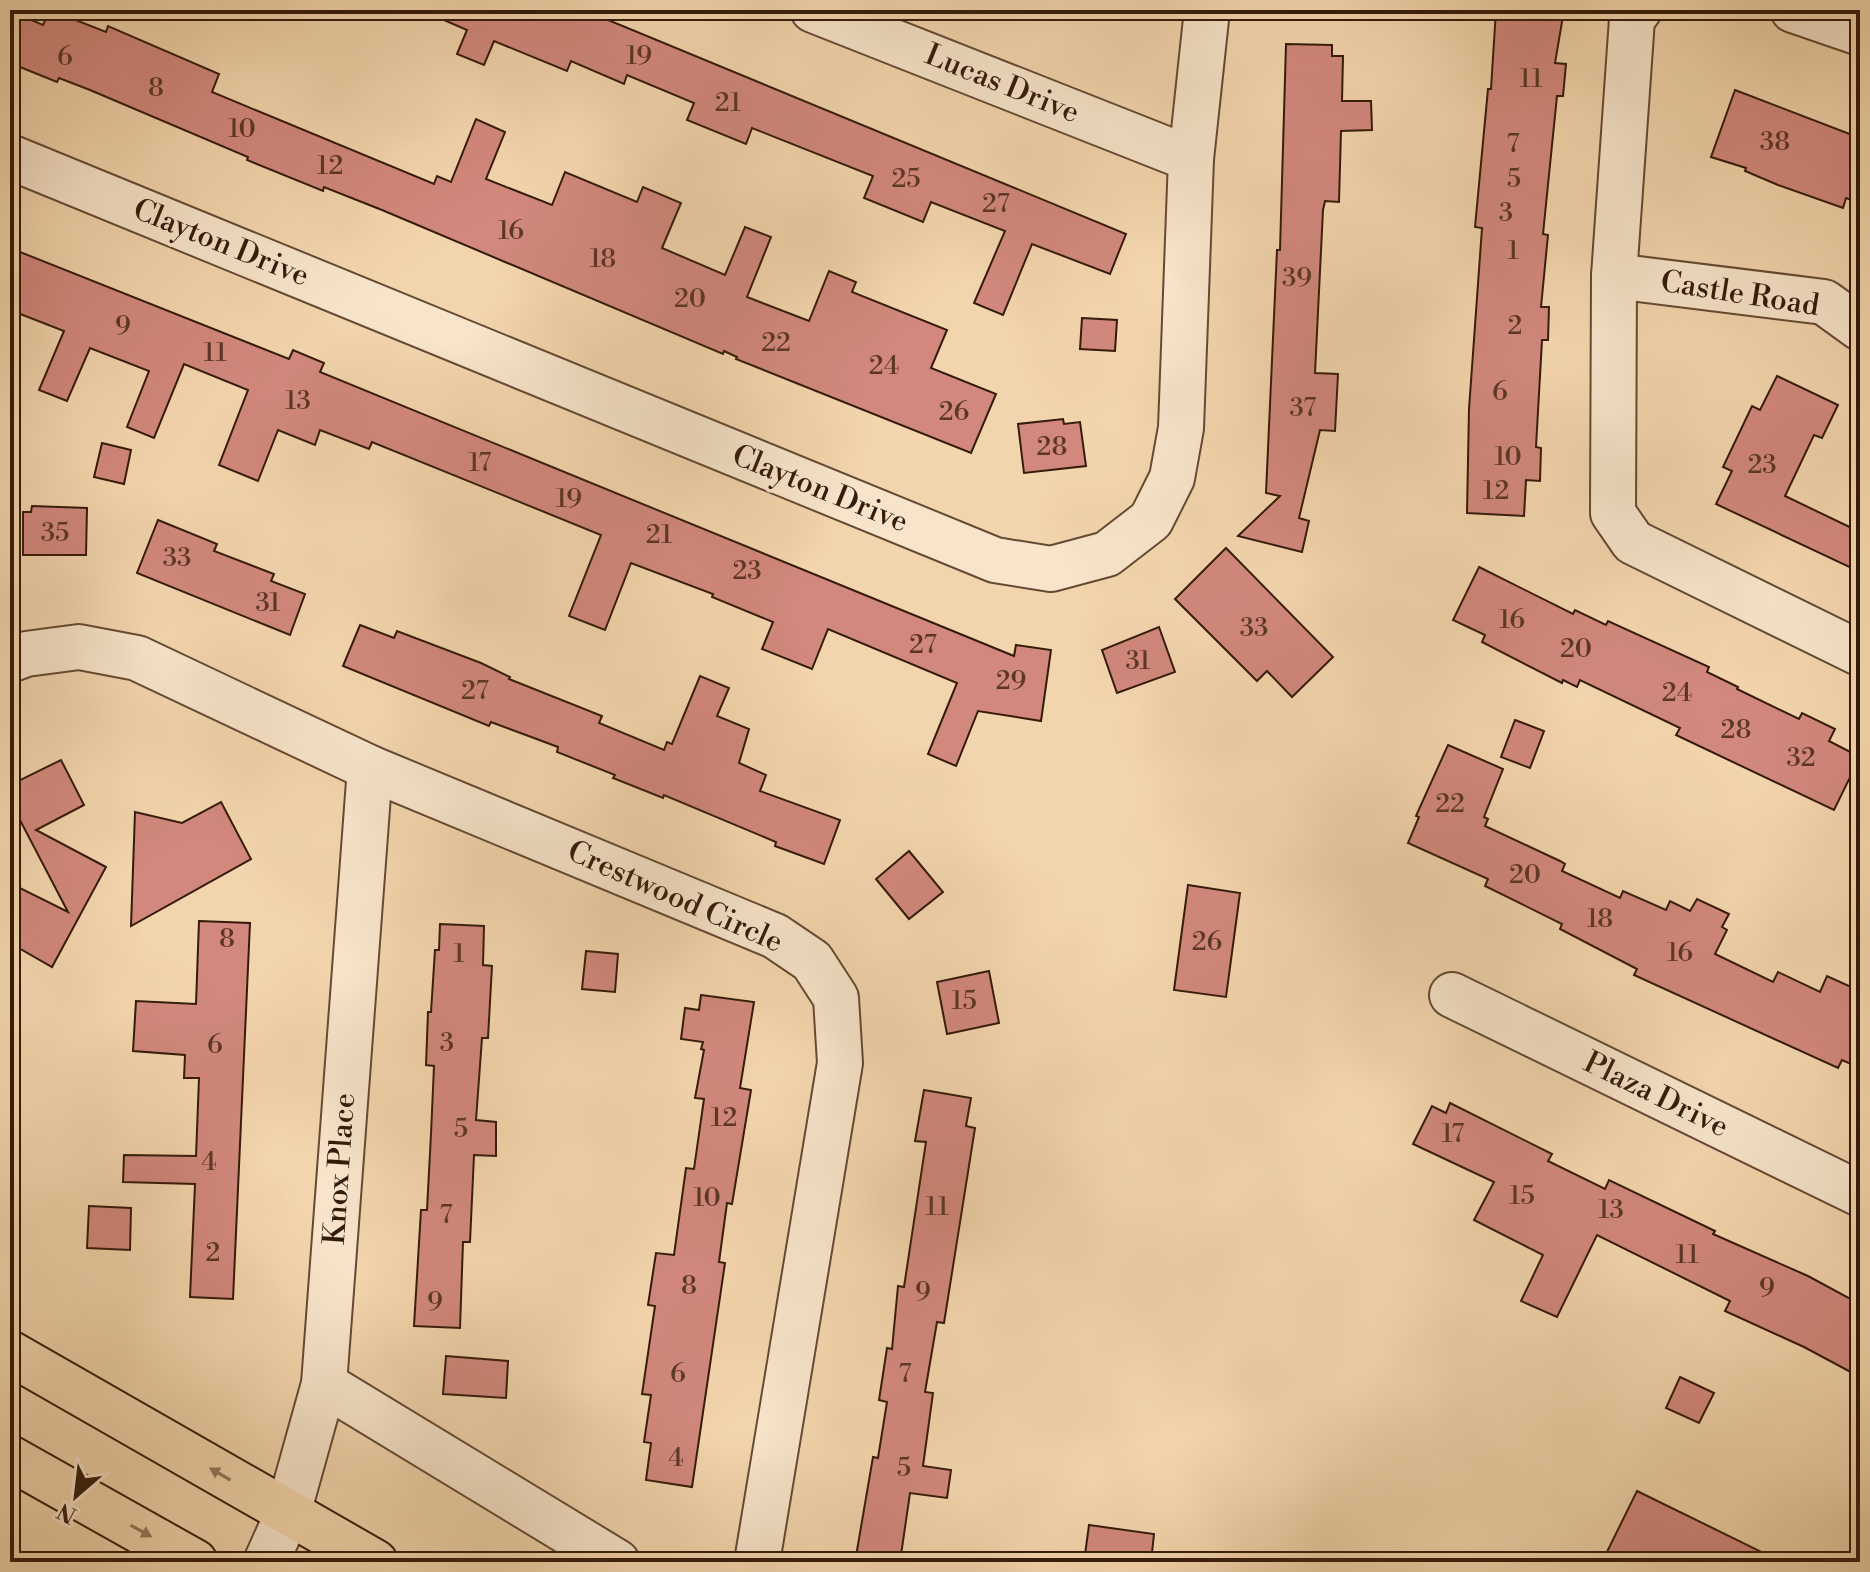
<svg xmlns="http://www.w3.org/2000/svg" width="1870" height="1572" font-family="'Libre Bodoni',serif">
<rect width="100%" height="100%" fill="#f3d5ad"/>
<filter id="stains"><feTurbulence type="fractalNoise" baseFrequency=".0025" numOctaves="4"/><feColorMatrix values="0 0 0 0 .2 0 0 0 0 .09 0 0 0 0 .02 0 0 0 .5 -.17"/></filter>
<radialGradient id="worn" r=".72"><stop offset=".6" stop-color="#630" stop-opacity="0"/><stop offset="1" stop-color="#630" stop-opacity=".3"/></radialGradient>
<g fill="#d2887d" stroke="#341b0a" stroke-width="2">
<polygon points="50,10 106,32 108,26 219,74 212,92 434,184 437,176 451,182 476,119 505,132 486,179 552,205 565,172 637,202 643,187 681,203 662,248 725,275 745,227 771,237 747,297 809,321 829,271 856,282 852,292 947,330 931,368 996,394 971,453 736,359 737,357 724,351 723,354 382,210 324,187 323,191 247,160 248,157 90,90 59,78 57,82 10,63 10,11 43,25"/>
<polygon points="421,10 584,10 1126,234 1110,274 1032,244 1003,315 974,303 1005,231 931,202 923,222 864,198 873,176 752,128 746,144 687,120 694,103 627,75 624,84 571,61 567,71 494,41 484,65 457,54 467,30"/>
<polygon points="1496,10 1564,10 1555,63 1566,64 1563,96 1557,96 1543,234 1548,235 1541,307 1549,307 1548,340 1542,340 1536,447 1541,448 1540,481 1526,480 1524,516 1467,513 1469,409 1482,228 1475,227 1488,89 1491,89"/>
<polygon points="1286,44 1332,45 1332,56 1343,56 1342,101 1371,101 1372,130 1341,131 1339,202 1325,201 1323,210 1315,373 1338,374 1335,431 1320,430 1299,518 1309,521 1302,552 1238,536 1280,496 1266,493 1277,250 1280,250"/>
<polygon points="1735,90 1860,138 1860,203 1846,198 1843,208 1778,185 1745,171 1746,168 1711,157"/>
<polygon points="10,248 289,359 293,350 324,363 320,372 1014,656 1016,645 1051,650 1041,721 978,711 956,766 928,754 957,683 828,629 812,669 762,649 773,622 712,597 713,594 631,563 605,630 569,616 601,535 372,442 369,449 320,430 315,445 278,430 258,481 219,465 248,390 184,364 154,438 127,427 149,371 90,348 67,401 39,390 64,331 10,310"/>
<polygon points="1082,318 1117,320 1115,351 1080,349"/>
<polygon points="1777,376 1838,405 1822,438 1814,435 1785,496 1860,532 1860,572 1716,504 1732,471 1723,467 1752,406 1760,410"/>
<polygon points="1063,419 1064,424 1080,422 1086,466 1024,473 1018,424"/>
<polygon points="102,443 131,450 124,484 94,477"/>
<polygon points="32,506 87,508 86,555 23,555 23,512 31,512"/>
<polygon points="158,520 217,544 214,551 274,574 271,581 305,594 290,635 137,573"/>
<polygon points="1226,548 1333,657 1292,697 1267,671 1257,681 1175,599"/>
<polygon points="1479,567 1573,614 1575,610 1606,625 1608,621 1709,667 1707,672 1738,687 1737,689 1799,719 1802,713 1835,729 1829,741 1860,757 1834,810 1676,735 1680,728 1580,680 1577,687 1563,680 1562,683 1482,642 1485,635 1453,620"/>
<polygon points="360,625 394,638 397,631 481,663 510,677 509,679 602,716 599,723 664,750 667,742 672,744 700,676 729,688 717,716 749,729 739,763 766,775 760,791 840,820 824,864 775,846 776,842 664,795 663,798 613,778 615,775 557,752 558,747 491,722 489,726 343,666"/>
<polygon points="1159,627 1175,672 1117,693 1102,650"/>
<polygon points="1515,720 1544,731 1530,768 1501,757"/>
<polygon points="1448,745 1503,769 1484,817 1488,819 1485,826 1560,861 1565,864 1562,871 1620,898 1623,891 1666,910 1670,901 1690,911 1697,899 1729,914 1722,927 1727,930 1715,954 1773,982 1778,972 1820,992 1827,976 1860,991 1860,1068 1842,1060 1838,1068 1634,975 1637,969 1560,929 1562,924 1485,886 1488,879 1408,843 1419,817 1416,816"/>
<polygon points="61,760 84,805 36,830 106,867 52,967 10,943 10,883 68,912 10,801 10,785"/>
<polygon points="221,802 251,859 131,926 135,812 182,823"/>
<polygon points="909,851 943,892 909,919 876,879"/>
<polygon points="1188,885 1240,893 1226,997 1174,990"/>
<polygon points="199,921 250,923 233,1299 190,1297 195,1184 123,1182 124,1155 196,1156 199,1078 184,1078 185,1055 133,1051 136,1001 196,1004"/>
<polygon points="440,924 484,926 483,965 492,966 488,1038 482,1038 476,1120 496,1122 496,1156 474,1155 470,1242 463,1242 460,1328 414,1326 421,1210 427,1210 431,1134 434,1066 426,1065 428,1012 431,1012 435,950 439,950"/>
<polygon points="586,951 618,954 615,992 582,989"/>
<polygon points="989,971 999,1023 947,1034 937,982"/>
<polygon points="701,995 754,1002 740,1088 751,1090 732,1204 727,1203 719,1262 725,1263 692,1487 646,1480 651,1443 644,1442 651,1395 642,1394 655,1306 648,1305 656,1253 674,1255 686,1168 694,1169 704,1099 695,1098 704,1050 701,1049 703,1042 681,1039 685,1008 699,1010"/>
<polygon points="924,1090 971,1098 966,1126 975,1128 944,1323 937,1322 925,1392 933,1393 923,1466 951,1470 947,1498 910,1493 900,1562 855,1562 873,1457 878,1458 887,1402 879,1400 887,1348 892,1349 898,1286 904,1287 926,1142 915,1141"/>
<polygon points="1450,1103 1552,1154 1548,1161 1605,1189 1609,1180 1715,1231 1713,1234 1808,1276 1860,1304 1860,1377 1804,1347 1725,1311 1730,1301 1597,1235 1557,1317 1521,1301 1543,1255 1474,1220 1494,1182 1413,1144 1432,1106 1446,1113"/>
<polygon points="89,1206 131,1208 130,1250 87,1248"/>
<polygon points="446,1356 508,1361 506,1398 443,1394"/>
<polygon points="1680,1377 1714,1393 1699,1423 1666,1408"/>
<polygon points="1637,1491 1782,1562 1602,1562"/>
<polygon points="1089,1525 1154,1534 1151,1562 1084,1562"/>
</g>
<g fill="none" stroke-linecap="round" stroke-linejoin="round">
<g stroke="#644a33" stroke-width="48">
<g id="minor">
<polyline points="813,10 1191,159"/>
<polyline points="1639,10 1632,19 1614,276 1613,513 1633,542 1859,653"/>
<polyline points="1793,10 1860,33"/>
<polyline points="10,157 995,560 1051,569 1107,554 1151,520 1172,478 1181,428 1191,159 1207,10"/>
<polyline points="1614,276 1824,302 1860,328"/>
<polyline points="10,660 26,654 79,647 137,658 370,768 775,936 812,961 836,998 840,1063 757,1562"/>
<polyline points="1452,995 1860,1194"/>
<polyline points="324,1384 617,1562"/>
<polyline points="266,1562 288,1513 324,1384 370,768"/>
</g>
</g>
<g stroke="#341b0a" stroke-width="48">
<g id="major">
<polyline points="10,1353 375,1562"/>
<polyline points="10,1458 195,1562"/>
</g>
</g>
<use href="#minor" stroke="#f7e4ca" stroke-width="44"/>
<use href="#major" stroke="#f3d5ad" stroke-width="44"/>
</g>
<defs><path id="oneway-solid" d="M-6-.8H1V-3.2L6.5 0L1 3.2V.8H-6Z" transform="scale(2)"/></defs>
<g fill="#94785c">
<use href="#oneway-solid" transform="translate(220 1474) rotate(-150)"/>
<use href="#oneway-solid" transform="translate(141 1531) rotate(29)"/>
</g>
<g text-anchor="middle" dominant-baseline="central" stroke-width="7" stroke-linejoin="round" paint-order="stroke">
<g font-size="26" fill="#5c3627">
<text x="639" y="56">19</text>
<text x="65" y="57">6</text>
<text x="1531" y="79">11</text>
<text x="156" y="88">8</text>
<text x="728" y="103">21</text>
<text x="242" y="129">10</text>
<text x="1775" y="142">38</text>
<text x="1513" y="144">7</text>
<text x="330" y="166">12</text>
<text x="906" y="179">25</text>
<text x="1514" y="179">5</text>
<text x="996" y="204">27</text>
<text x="1506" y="213">3</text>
<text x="511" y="231">16</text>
<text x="1513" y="251">1</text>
<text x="603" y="259">18</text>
<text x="1297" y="278">39</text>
<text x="690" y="299">20</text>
<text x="123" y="326">9</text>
<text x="1515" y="326">2</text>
<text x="776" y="343">22</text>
<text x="215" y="353">11</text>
<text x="884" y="366">24</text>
<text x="1500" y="392">6</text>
<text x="298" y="401">13</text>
<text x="1303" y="408">37</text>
<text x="954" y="412">26</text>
<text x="1052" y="447">28</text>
<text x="1508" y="457">10</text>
<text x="480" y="463">17</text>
<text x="1762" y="465">23</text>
<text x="1496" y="491">12</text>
<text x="569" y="499">19</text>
<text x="55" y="533">35</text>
<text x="659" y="535">21</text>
<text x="177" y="558">33</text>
<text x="747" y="571">23</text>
<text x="268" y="603">31</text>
<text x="1512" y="620">16</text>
<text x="1254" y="628">33</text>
<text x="923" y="645">27</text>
<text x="1576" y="649">20</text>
<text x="1138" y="661">31</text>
<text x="1011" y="681">29</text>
<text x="475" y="691">27</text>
<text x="1677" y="693">24</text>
<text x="1736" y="730">28</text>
<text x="1801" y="758">32</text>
<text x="1450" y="804">22</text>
<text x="1525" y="875">20</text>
<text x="1600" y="919">18</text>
<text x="227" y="939">8</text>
<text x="1207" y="942">26</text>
<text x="1680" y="953">16</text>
<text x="459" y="954">1</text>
<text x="964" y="1001">15</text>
<text x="447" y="1043">3</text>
<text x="215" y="1045">6</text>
<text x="724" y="1118">12</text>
<text x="461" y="1129">5</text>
<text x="1453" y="1134">17</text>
<text x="209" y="1162">4</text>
<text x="1522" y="1196">15</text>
<text x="707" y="1198">10</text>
<text x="937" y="1207">11</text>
<text x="1611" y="1210">13</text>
<text x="446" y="1215">7</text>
<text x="213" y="1253">2</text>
<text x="1687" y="1255">11</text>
<text x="689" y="1286">8</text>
<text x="1767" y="1288">9</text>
<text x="923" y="1292">9</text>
<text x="435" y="1302">9</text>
<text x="678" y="1374">6</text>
<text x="905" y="1374">7</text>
<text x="676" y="1458">4</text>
<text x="904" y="1468">5</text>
</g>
<g font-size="30" fill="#341b0a" stroke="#f7e4ca">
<text transform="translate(1002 84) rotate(22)">Lucas Drive</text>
<text transform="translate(221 243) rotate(22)">Clayton Drive</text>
<text transform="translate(1740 294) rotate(9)">Castle Road</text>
<text transform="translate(820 489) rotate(22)">Clayton Drive</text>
<text transform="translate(675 897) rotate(24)">Crestwood Circle</text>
<text transform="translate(1656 1095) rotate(26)">Plaza Drive</text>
<text transform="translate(340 1169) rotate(-86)">Knox Place</text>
</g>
</g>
<rect width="1870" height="1572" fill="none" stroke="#f3d5ad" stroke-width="40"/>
<rect x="12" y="12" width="1846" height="1548" fill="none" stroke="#341b0a" stroke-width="4"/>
<rect x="20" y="20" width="1830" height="1532" fill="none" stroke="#341b0a" stroke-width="2"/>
<g transform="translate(76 1496) rotate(208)" stroke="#f7e4ca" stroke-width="6" paint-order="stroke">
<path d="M0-6L14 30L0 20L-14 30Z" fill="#341b0a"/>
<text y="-12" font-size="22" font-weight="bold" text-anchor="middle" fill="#341b0a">N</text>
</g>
<rect width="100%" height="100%" filter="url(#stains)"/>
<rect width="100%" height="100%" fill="url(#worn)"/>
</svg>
